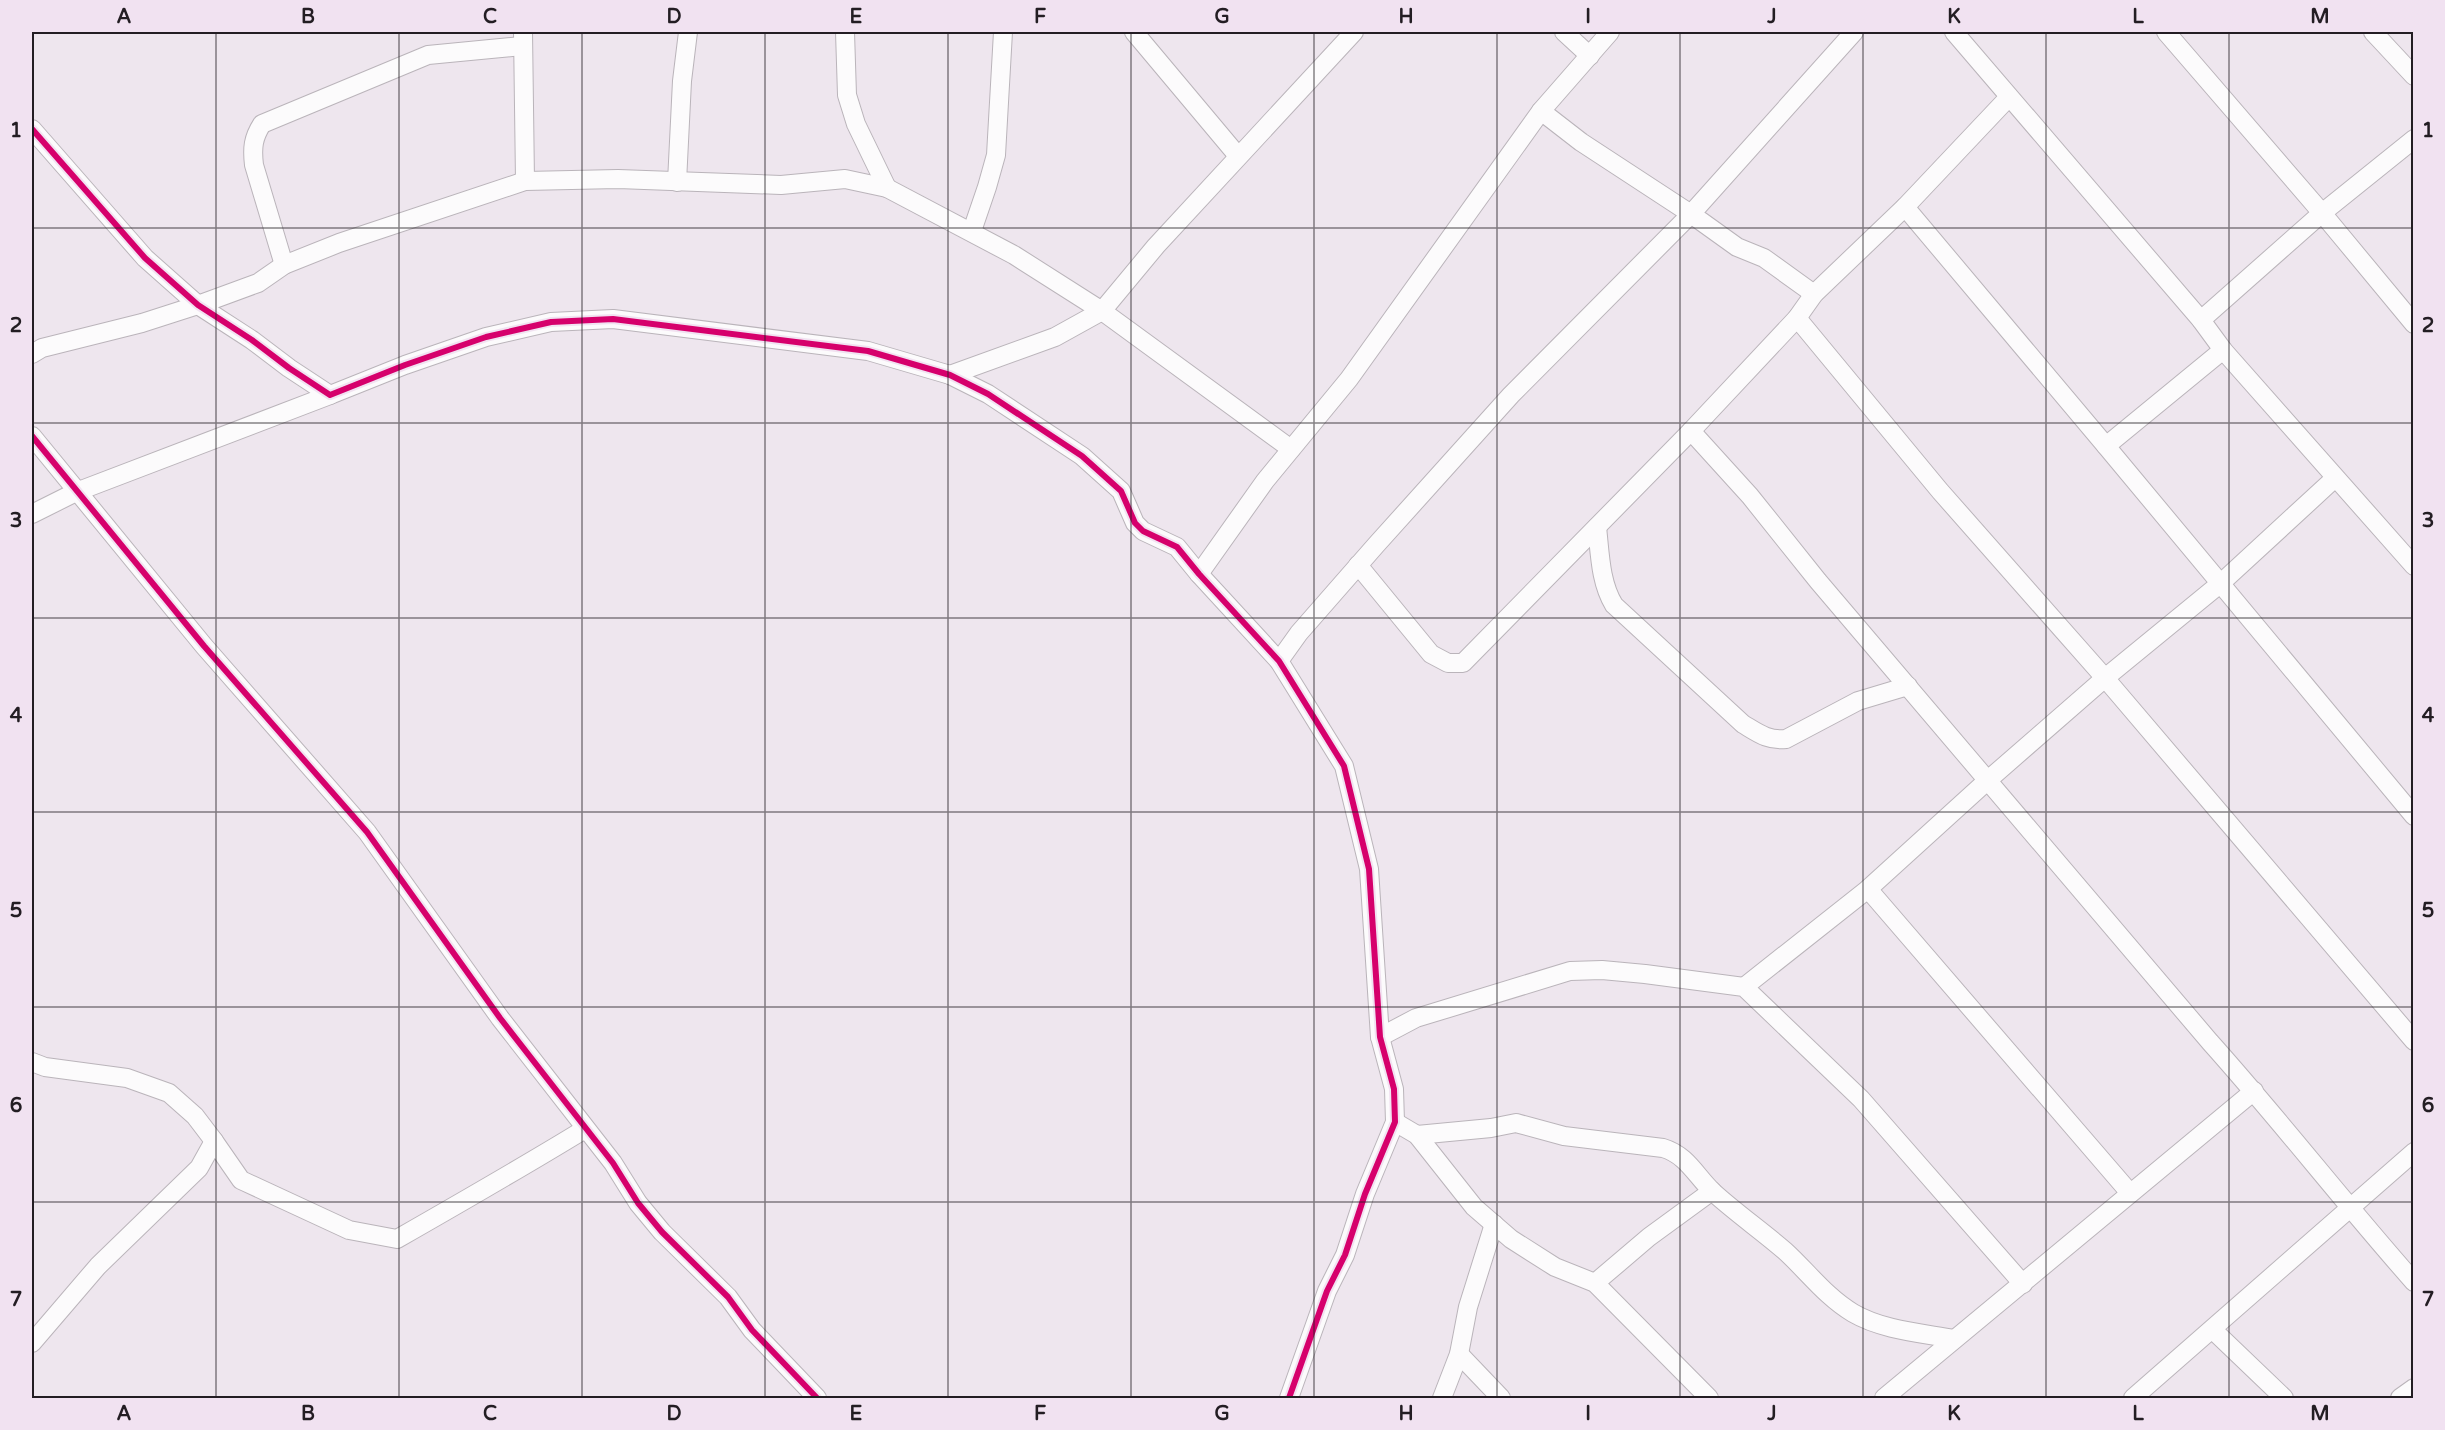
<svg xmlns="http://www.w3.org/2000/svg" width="2445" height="1430" font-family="'Varela Round',sans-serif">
<rect width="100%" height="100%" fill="#eee6ee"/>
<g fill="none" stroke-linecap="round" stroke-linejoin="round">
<g stroke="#bab4ba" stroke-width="20">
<g id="minor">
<polyline points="523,32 525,181"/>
<polyline points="845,32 847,95 856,124 887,188"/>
<polyline points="1134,32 1238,156"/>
<polyline points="1564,32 1590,56"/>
<polyline points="1954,32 2201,320 2223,350 2414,566"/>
<polyline points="2166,32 2322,213 2414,324"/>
<polyline points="2373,32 2414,76"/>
<polyline points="1541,111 1581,142 1691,214 1737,247 1764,258 1814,294"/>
<polyline points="32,129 145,258 198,305 252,340 289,368 330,395 405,365 486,337 551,322 613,319 868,351 950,375 988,394 1082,456 1121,491 1135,523 1143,531 1177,547 1199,574 1279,661 1344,766 1369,869 1380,1037 1394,1089 1395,1122 1365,1194 1345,1255 1327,1291 1289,1398"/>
<polyline points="677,182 682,81 688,32"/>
<polyline points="1905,207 2106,446 2414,816"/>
<polyline points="972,231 987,187 996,155 1003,32"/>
<path d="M284,265L254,165C252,148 253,138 262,124L428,55L522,46"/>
<polyline points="1797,318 1940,491 2105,678 2414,1041"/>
<polyline points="2201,320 2322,213 2414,139"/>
<polyline points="32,354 42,348 142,323 198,305 258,283 284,265 339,243 525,181 618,179 781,185 845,179 887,188 1014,255 1102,311 1291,449"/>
<polyline points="950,375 1055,337 1102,311 1156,246 1354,32"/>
<path d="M1691,431L1750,496L1818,581L2210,1042C2280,1120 2344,1203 2414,1282"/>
<polyline points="32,436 204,646 367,832 500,1018 613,1163 638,1203 662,1232 728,1297 752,1330 817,1398"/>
<polyline points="2106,446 2223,350"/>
<polyline points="32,514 76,492 330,395"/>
<path d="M1597,527C1600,553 1600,582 1614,605L1743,724C1758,733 1768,741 1786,739L1858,701L1908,686"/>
<polyline points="1358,565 1431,654 1448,663 1463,663 1691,431 1797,318 1814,294 1905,207 2009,97"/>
<polyline points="1199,574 1265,481 1349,379 1541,111 1610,32"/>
<polyline points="1279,661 1299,633 1376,545 1511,395 1691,214 1854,32"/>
<polyline points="1868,889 2130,1193"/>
<polyline points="1744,987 1868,889 1988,780 2105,678 2221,583 2335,478"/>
<polyline points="1380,1037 1416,1018 1570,971 1602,970 1645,974 1744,987 1861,1099 2023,1284"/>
<polyline points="32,1062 45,1067 127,1078 169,1093 195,1116 214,1141"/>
<polyline points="1395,1122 1417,1135 1474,1207 1511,1239 1555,1267 1595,1283 1709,1398"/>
<path d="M1417,1135L1491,1128L1516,1123L1564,1136L1663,1148C1687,1155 1696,1176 1713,1192C1736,1213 1762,1231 1785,1251C1807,1271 1826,1297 1853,1313C1882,1330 1921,1333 1954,1339"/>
<polyline points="1595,1283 1649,1237 1712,1191"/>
<polyline points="2213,1330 2284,1398"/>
<path d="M32,1343L98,1266L199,1168L214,1141L241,1180L349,1230L397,1239C460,1203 523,1167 585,1129"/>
<polyline points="1459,1354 1501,1398"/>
<polyline points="1442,1398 1459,1354 1468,1307 1494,1224"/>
<polyline points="1884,1398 2254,1091"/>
<polyline points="2133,1398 2414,1152"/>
<polyline points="2400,1398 2414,1388"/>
</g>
</g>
<use href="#minor" stroke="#fcfbfc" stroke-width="18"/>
<g stroke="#f1e2f1" stroke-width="10">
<g id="cycleway">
<polyline points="32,129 145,258 198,305 252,340 289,368 330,395 405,365 486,337 551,322 613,319 868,351 950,375 988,394 1082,456 1121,491 1135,523 1143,531 1177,547 1199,574 1279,661 1344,766 1369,869 1380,1037 1394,1089 1395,1122 1365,1194 1345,1255 1327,1291 1289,1398"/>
<polyline points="32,436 204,646 367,832 500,1018 613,1163 638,1203 662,1232 728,1297 752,1330 817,1398"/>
</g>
</g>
<use href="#cycleway" stroke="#d6006c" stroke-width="6"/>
</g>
<path fill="none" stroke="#231d23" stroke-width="1.5" stroke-opacity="0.55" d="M216,32V1398M399,32V1398M582,32V1398M765,32V1398M948,32V1398M1131,32V1398M1314,32V1398M1497,32V1398M1680,32V1398M1863,32V1398M2046,32V1398M2229,32V1398M32,228H2414M32,423H2414M32,618H2414M32,812H2414M32,1007H2414M32,1202H2414"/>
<rect width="2445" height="1430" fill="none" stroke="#f1e2f1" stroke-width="66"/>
<rect x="33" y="33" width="2379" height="1364" fill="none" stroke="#231d23" stroke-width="2"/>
<g font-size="20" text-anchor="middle" font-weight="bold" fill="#231d23">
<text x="124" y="23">A</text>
<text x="308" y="23">B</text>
<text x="490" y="23">C</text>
<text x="674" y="23">D</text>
<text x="856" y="23">E</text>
<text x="1040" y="23">F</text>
<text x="1222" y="23">G</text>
<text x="1406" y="23">H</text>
<text x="1588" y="23">I</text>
<text x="1772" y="23">J</text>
<text x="1954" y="23">K</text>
<text x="2138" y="23">L</text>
<text x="2320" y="23">M</text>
<text x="16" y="137">1</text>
<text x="2428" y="137">1</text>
<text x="16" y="332">2</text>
<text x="2428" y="332">2</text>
<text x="16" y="527">3</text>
<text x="2428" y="527">3</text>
<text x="16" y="722">4</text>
<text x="2428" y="722">4</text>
<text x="16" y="917">5</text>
<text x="2428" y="917">5</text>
<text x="16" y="1112">6</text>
<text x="2428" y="1112">6</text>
<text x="16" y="1306">7</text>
<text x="2428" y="1306">7</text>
<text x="124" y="1420">A</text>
<text x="308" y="1420">B</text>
<text x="490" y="1420">C</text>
<text x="674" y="1420">D</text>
<text x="856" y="1420">E</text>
<text x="1040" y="1420">F</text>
<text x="1222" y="1420">G</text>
<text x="1406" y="1420">H</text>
<text x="1588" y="1420">I</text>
<text x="1772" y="1420">J</text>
<text x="1954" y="1420">K</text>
<text x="2138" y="1420">L</text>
<text x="2320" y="1420">M</text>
</g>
</svg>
